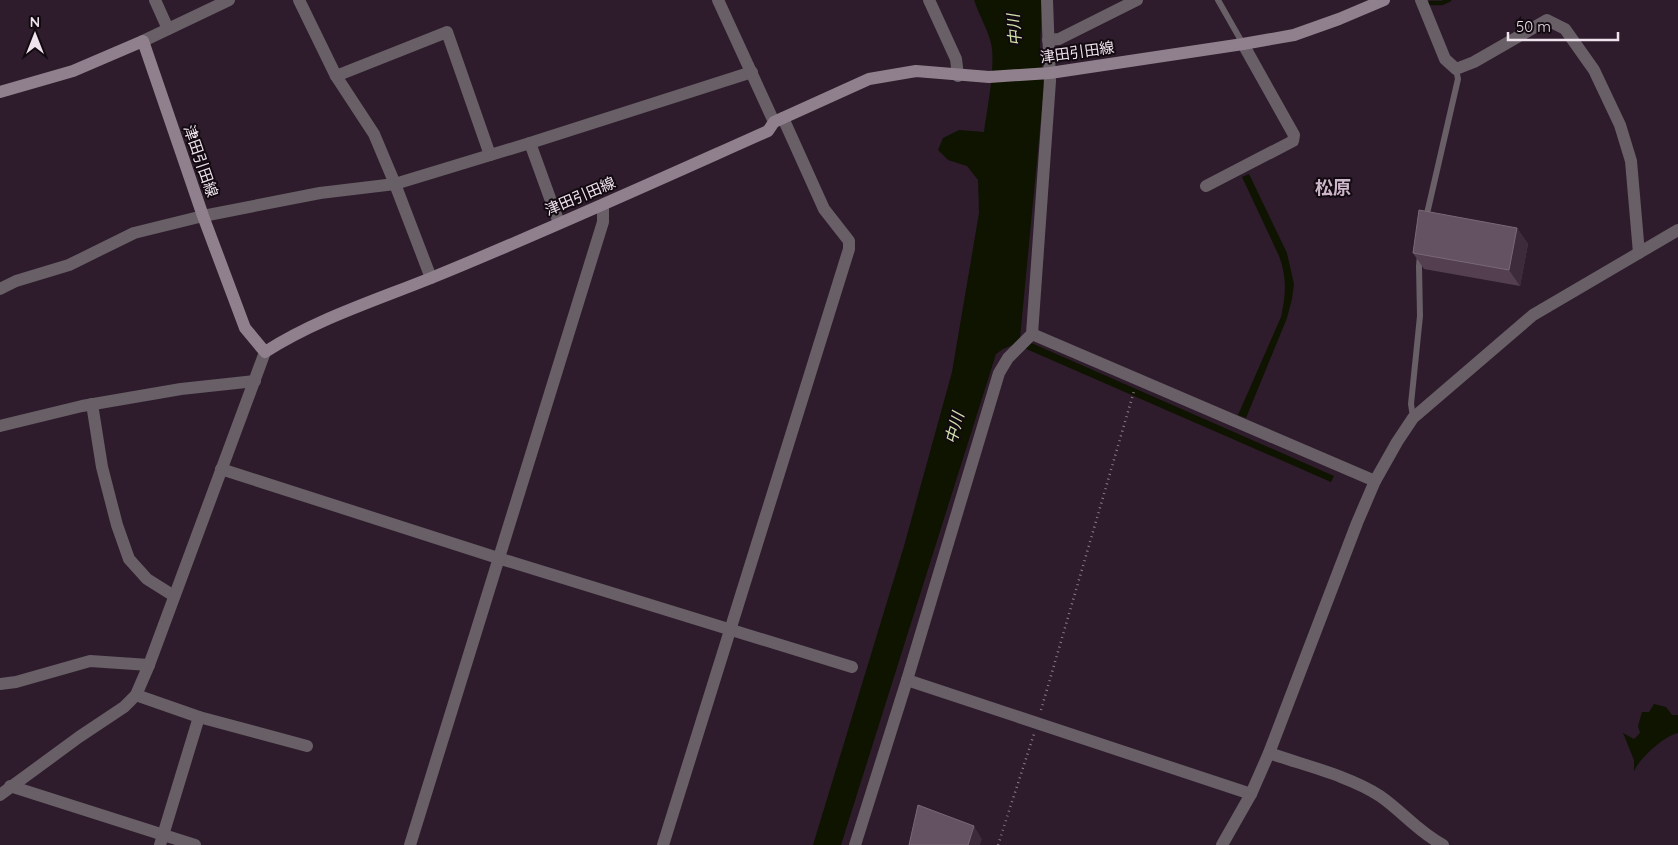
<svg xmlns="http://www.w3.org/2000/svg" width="1678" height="845" font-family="Quicksand,'Noto Sans JP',sans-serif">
<rect width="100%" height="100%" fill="#2e1c2c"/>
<g fill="#0e1400">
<path d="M974,0H1042L1040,48L1044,87L1020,338L1334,476L1331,482L1015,344L1003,349L996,354L841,845H813L904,546L952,372L979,213L978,180L967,166L948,160L938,150L943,138L959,130L984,132C987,108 996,67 991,43C987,28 979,15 974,0Z"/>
<path d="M1249,174L1287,253L1294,284L1292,299L1287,318L1246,418L1238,415L1281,317C1286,295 1287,277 1279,256L1242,177Z"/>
<path d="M1654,704L1666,707L1672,715H1678V733C1664,736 1640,758 1634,771V760L1623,733L1634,739L1640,733L1638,726L1642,712H1649Z"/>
</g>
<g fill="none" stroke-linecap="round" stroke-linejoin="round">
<polyline stroke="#0e1400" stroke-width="4.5" points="1430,3 1442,3 1449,0"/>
<g stroke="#8d7d8b" stroke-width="2.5" stroke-dasharray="1 4" stroke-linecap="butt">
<polyline points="1041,710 1134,391"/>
<polyline points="998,845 1034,734"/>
</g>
<g stroke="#685f67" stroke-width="6">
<polyline points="1218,0 1243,44"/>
<polyline points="1426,218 1458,79 1456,69"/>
<polyline points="1413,417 1411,404 1420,316 1419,266 1420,255"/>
</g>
<g stroke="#685f67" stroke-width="12">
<polyline points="155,0 168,29"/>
<polyline points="299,0 336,76 374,134 395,184 431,278"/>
<polyline points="929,0 956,59 958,76"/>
<polyline points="1421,0 1445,59 1456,69 1474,62 1547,20 1565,29 1594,70 1620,125 1631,161 1639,253"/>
<polyline points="1048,40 1059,39 1137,0"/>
<polyline points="336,76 447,32 490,155"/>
<polyline points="530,143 559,223"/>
<polyline points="1206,186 1293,141 1294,135 1243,44"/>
<polyline points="0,289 16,281 69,265 134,233 203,216 320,193 395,184 530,143 752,72"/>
<polyline points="1032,334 1375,481"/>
<polyline points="92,404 102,467 117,525 129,559 147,579 174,596"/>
<polyline points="0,426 82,406 181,389 255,381"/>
<polyline points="221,469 498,558 852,667"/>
<polyline points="907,680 1251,794"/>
<polyline points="0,684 16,682 90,661 149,665"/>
<polyline points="136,695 199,717 307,746"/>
<path d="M1269,753C1303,765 1350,776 1380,796C1403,812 1417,831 1443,845"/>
<polyline points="10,786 195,845"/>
<polyline points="160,845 199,717"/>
<polyline points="410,845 603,222 603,205"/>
<polyline points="663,845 849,249 849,241 824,209 783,118"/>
<polyline points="855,845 907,680 999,373 1008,358 1032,334 1050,81 1047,0"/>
</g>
<g stroke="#685f67" stroke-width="12">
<polyline points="718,0 774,122"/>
<polyline points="143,41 229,0"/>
<polyline points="0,795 79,737 124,707 136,695 149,665 265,352"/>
<polyline points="1222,845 1251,794 1269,753 1357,523 1375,481 1397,442 1413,418 1533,315 1678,230"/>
</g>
<path stroke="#90808d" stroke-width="12" d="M0,92L73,71L143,41L203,216L245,328L265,352C317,319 374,301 431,278C544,232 656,181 768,131L774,122L869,79L916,71L989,77L1050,73L1243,44L1294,35L1339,19L1384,0"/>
</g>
<polygon fill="#533f50" points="1517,228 1528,244 1520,286 1424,269 1413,253"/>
<g fill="#3d2a3a">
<polygon points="1517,228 1528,244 1520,286 1509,270"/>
<polygon points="974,826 982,839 980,845 968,845"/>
</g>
<g fill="#645161" stroke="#796877">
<polygon points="1419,210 1517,228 1509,270 1413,253"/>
<polygon points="918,805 974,826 968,845 909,845"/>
</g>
<g text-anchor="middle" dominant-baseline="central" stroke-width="4" stroke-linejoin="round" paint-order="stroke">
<g font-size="15" fill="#efe3ed" stroke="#120a10">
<text transform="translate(1077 52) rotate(-8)">津田引田線</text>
<text transform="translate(201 161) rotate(71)">津田引田線</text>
<text transform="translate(580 196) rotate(-23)">津田引田線</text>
</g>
<g font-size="16" font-style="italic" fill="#d1e2ac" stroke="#120a10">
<text transform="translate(1014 30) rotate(-95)">中川</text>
<text transform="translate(954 428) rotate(-75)">中川</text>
</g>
<g font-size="18" font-weight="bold" fill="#ceb6ca" stroke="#120a10">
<text x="1333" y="187">松原</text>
</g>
</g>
<g transform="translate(35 35)" stroke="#120a10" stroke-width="4" paint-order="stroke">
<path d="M0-4L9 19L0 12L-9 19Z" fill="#efe3ed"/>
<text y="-8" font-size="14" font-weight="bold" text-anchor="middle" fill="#efe3ed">N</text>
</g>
<path d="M1508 32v8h110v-8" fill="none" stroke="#efe3ed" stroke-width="2.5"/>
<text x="1516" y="32" font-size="15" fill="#efe3ed" stroke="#120a10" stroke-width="4" paint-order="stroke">50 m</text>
</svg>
